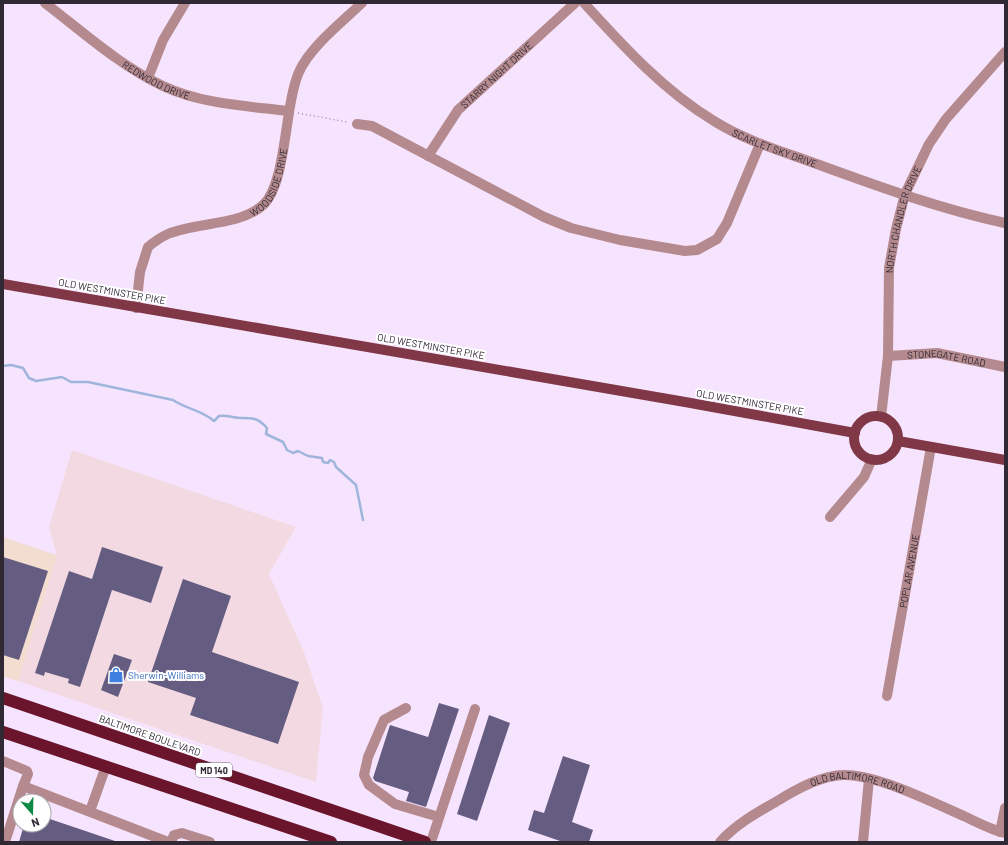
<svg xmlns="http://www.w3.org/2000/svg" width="1008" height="845" font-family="Barlow,sans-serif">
<rect width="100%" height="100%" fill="#f6e4ff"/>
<polygon fill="#f3dae2" points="72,450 296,527 269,574 304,652 323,708 316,782 3,676 3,537 57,555 49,527"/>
<polygon fill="#f3ddd0" points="3,537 57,556 18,681 3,676"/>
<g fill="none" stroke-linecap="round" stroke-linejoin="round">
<path stroke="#a0b5db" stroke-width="2.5" d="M3,366L11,365L23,368L29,378L36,381L62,377L71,382H88L173,400C186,409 202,410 214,421L219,416C228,415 234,418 241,418C254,418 258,418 267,428L266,434L283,442L287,450L293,453L298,451L308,456L322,458L323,462L328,463L330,460L334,462L336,467L356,485L363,520"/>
</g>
<g fill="#655c81">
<polygon points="102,547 163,567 151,603 112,590 80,687 68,683 69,679 45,672 44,676 35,673 69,571 92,579"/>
<polygon points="3,557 48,571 19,660 3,655"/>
<polygon points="183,579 231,596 212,652 299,682 278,744 190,715 196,698 148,682"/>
<polygon points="114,654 132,660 118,697 101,690"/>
<polygon points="439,703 459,709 426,807 406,801 409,792 375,781 373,778 390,725 428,737"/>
<polygon points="489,715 510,723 477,821 457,814"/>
<polygon points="563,756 590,765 572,822 593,830 589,842 563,842 528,830 534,810 544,813"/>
<polygon points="44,817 115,841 115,842 19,842 24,825 44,825"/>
</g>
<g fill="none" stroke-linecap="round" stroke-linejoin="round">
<polyline stroke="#9d90a3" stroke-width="1.5" stroke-dasharray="1 3" stroke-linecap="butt" points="298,113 347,122"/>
<g stroke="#b58a8f" stroke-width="10">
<path id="s1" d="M45,3C83,32 119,65 163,86C201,104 247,106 288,111"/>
<path id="s2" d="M584,3C623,46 664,91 714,121C744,140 781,151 814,163C877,186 940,209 1005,223"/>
<polyline points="148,78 163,40 185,3"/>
<polyline points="357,124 372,126 544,217 571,228 620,240 685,251 697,250 717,239 727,223 760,144"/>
<path id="s3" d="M428,156L458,110L575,3"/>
<path id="s4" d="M136,308L140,272L148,247C154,242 161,237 168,234C196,222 240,226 263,205C287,183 284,106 299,72C310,47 342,22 362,3"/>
<path id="s5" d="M888,356L937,353L1005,367"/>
<path id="s6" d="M881,417L888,356L889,268L896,229L905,194L929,144L946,119L1005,52"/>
<polyline points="830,517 864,477 872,459"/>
<path id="s7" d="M887,696L931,447"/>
<polyline points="406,708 384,720 368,757 364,775 369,785 395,804 439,817"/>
<polyline points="3,761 27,771 28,774 23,786"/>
<polyline points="90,811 106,766"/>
<polyline points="1000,832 1005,808"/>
<polyline points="5,842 23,786 168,842"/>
<polyline points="171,842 174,835 182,833 210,842"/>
<polyline points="431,842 475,709"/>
<path id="s8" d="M720,842C736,824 758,812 779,800C795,790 815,779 834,776C869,769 933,803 966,817C978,823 992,830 1005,833"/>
<polyline points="863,842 869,779"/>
</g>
<g stroke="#803846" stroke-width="10">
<polyline points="3,284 685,402 855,433"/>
<circle cx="876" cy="438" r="22"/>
<polyline points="898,441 1005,460"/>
</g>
<g stroke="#6b152d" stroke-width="12">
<polyline points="3,698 425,842"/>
<polyline points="3,732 331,842"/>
</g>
</g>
<defs>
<g id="shop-bare" transform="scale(1.2)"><path d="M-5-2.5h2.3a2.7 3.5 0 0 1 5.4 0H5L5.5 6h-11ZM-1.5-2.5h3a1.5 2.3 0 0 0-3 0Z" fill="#3f7fe0" stroke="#fff" stroke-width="2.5" paint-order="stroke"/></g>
</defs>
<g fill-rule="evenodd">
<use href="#shop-bare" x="116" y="675"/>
</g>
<g text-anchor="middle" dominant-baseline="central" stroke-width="4" stroke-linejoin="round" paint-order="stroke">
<rect fill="#fff" stroke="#6e6970" stroke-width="1" x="196" y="763" width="36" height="14" rx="3"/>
<g font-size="9" font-weight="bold" fill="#302933">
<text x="214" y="770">MD 140</text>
</g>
<g font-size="10" fill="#302933" stroke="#fff">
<text stroke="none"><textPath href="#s3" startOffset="107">STARRY NIGHT DRIVE</textPath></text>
<text stroke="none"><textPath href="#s1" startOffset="136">REDWOOD DRIVE</textPath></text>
<text stroke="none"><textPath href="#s2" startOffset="243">SCARLET SKY DRIVE</textPath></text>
<text stroke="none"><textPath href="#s4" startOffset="210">WOODSIDE DRIVE</textPath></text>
<text stroke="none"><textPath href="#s6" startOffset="200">NORTH CHANDLER DRIVE</textPath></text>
<text transform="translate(112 291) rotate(10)">OLD WESTMINSTER PIKE</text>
<text transform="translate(431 346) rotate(10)">OLD WESTMINSTER PIKE</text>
<text stroke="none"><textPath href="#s5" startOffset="59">STONEGATE ROAD</textPath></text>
<text transform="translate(750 402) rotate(10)">OLD WESTMINSTER PIKE</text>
<text stroke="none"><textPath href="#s7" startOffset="127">POPLAR AVENUE</textPath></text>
<text transform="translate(150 735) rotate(19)">BALTIMORE BOULEVARD</text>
<text stroke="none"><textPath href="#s8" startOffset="157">OLD BALTIMORE ROAD</textPath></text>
</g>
<g font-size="10" fill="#366cbe" stroke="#fff" text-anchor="start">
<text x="128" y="675">Sherwin-Williams</text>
</g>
</g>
<rect width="1008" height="845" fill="none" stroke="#302933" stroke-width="8"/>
<g transform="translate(32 813) rotate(160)"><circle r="19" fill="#ffffff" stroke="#aca9ad"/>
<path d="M0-3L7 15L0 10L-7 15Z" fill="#0e8a46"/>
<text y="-6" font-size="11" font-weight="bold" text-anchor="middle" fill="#302933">N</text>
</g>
</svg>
